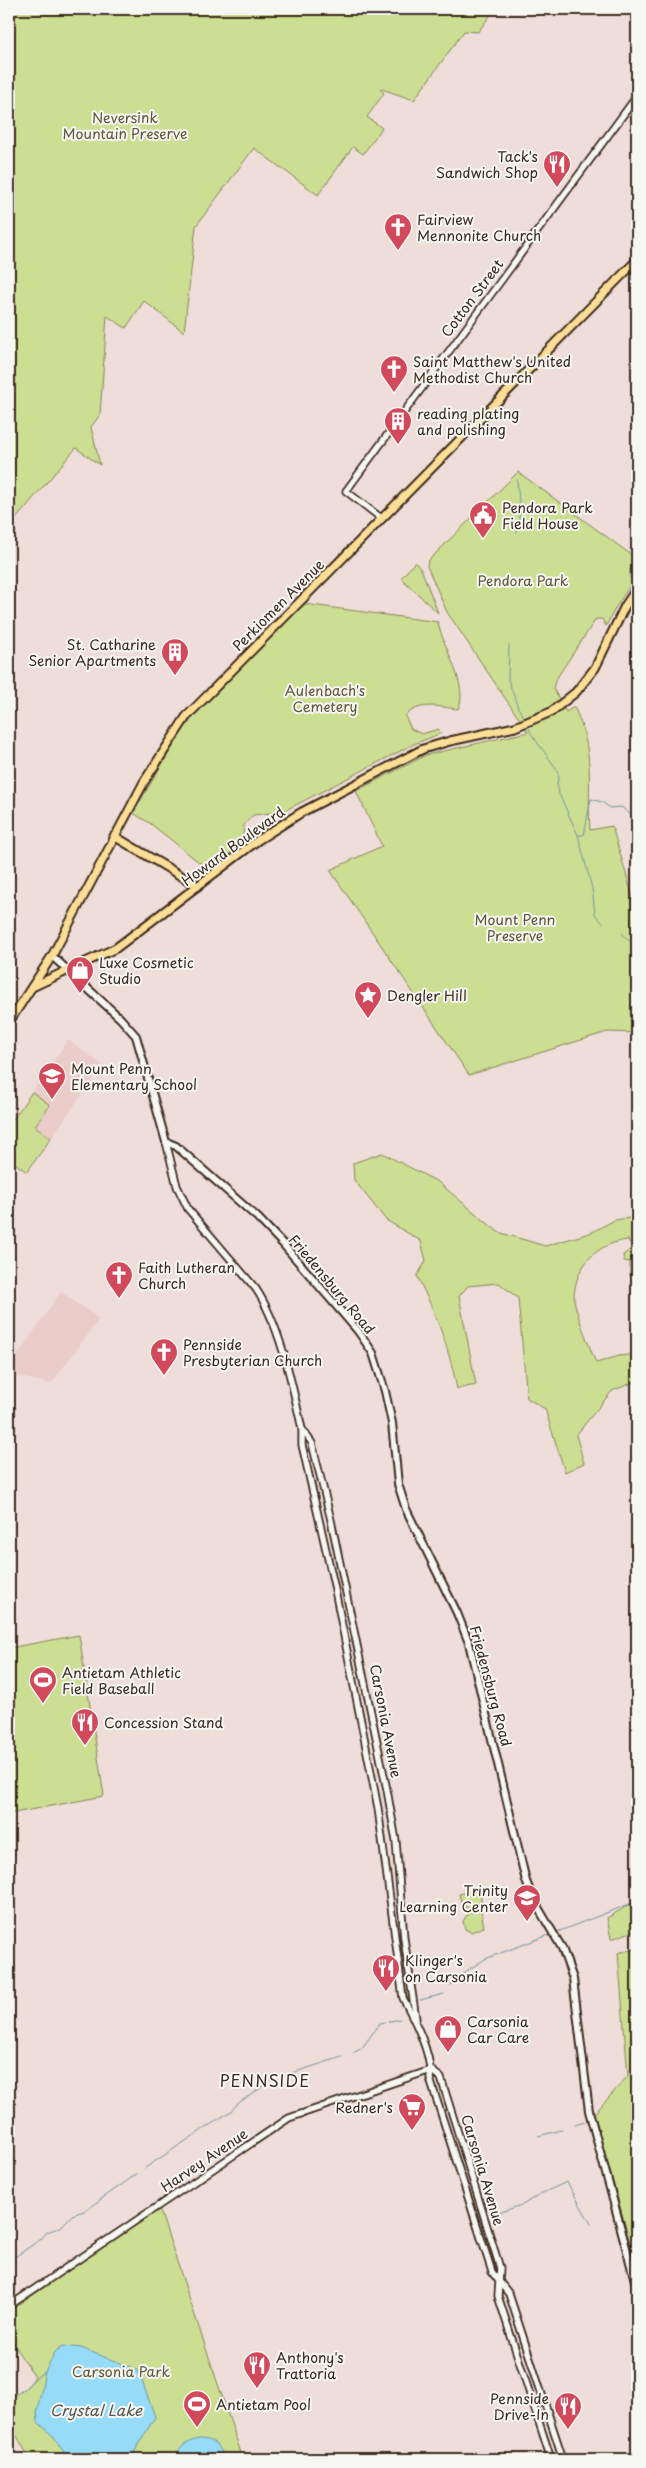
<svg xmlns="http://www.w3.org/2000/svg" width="646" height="2468" font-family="'Playpen Sans',sans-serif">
<rect width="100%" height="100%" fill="#efddd9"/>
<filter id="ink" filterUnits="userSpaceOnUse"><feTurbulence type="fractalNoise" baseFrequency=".02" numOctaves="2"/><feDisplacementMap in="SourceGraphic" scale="10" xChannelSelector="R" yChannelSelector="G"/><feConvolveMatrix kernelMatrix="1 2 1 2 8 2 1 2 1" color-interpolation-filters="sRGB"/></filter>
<g filter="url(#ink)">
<g fill="#eaccc8">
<polygon points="68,1040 103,1065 27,1172 9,1159 9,1125"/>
<polygon points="61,1292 99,1319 51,1384 9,1374 9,1368"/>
</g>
<g fill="#ccde92" stroke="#848458">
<polygon points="9,9 495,9 478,32 464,31 414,100 379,88 384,93 367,117 382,128 363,154 353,147 318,195 254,148 196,226 184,332 144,301 126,328 107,316 100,415 91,427 100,465 76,448 9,527"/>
<path d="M518,472L637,559V563L630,569V578L633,581L616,607L606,626L602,619H596L556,679L553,688L566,712L574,707C596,753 587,782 590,830L612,826L634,901H637V1033L607,1032L469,1075L330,870L382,846L356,791L426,755L528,732L447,612L427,566L428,561Z"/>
<polygon points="415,562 422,571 438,613 401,578"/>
<path d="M304,604L438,622C442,646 470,687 458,709C439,707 420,701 405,716L411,729L422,734L438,729L442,733L414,744L282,812L253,815L244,825L242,844L211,868L205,867L151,824L133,813L182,731L204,704Z"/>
<polygon points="32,1092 50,1105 35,1126 51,1138 27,1172 9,1159 9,1125"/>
<path d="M382,1153L438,1182L498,1232L545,1246L590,1233L615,1220L637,1217V1277L630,1276V1262L624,1261L623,1255L633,1248L628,1240C598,1243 576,1264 574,1296C573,1307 591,1350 596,1363L619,1356L637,1354V1381L612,1391L576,1435L584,1463L565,1472L545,1409L527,1398L518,1298L499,1283L468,1286L459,1296L476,1385L457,1389C449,1347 436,1314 417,1276L426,1261L421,1241L386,1220L354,1180L353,1163Z"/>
<polygon points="79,1635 104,1796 9,1814 9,1648"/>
<polygon points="480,1889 482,1907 469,1909 462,1905 459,1894"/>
<polygon points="637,1900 637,1930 611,1939 607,1918"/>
<polygon points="481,1910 484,1927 471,1932 465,1929 463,1921 469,1912"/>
<polygon points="637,1948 637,2267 594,2114 628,2076 618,1953"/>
<path d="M158,2205L243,2459H30L9,2422V2394L13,2396C23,2391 29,2386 35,2376C15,2349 9,2341 9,2306Z"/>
</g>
<g fill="#96dcf8" stroke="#7295a1">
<polygon points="63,2346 81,2348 138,2370 155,2417 132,2456 133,2459 70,2459 55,2438 38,2422 37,2412 45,2372 55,2352"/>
<path d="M199,2439C212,2439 224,2445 220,2459H175C179,2447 187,2441 199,2439Z"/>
</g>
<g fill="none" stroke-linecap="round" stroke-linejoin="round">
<g stroke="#7295a1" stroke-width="1">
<polyline points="517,532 520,511 517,480"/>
<polyline points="509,645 508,679 518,708 526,720"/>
<polyline points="527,724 532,735 556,768 559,776 557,783 559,794 578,835 592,888 595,914 603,923"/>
<polyline points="578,835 584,835 591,799 602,802 610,808 621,807 637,819"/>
<polyline points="622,933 637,949"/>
<polyline points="557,1932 632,1903 637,1893"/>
<polyline points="451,1985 453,1980 485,1959 551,1934"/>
<polyline points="420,2000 444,1994"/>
<polyline points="353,2053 362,2048 380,2023 400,2019"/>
<polyline points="286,2075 342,2057"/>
<polyline points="575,2125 585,2122"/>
<polyline points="538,2136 562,2130"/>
<path d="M145,2168L231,2111C241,2097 259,2094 268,2080L275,2079"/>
<polyline points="490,2216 524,2204 538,2195 567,2182 591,2224"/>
<polyline points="9,2261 41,2239 47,2232 61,2227 72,2215 84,2211 137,2174"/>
<path d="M9,2394L13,2396C27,2390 32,2378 45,2372"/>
</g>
<g stroke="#3b2a1e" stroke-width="9">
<g id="tertiary">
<polyline points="381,518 346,491 637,96"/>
<path d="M166,1142L177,1186L188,1209L256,1289C281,1327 292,1385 302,1429V1445L334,1585L378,1808L403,1998C414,2019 433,2056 430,2079L492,2272L509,2294L563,2459"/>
<polyline points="302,1429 312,1443 331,1520 387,1790 396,1841 404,1938 416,2019"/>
<polyline points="431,2070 441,2078 500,2268 498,2296 551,2459"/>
<polyline points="9,2306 289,2118 431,2070"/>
</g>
</g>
<g stroke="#3b2a1e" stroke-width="10">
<polyline id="secondary" points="52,956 120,1018 136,1036 166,1142 176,1146 258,1218 283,1244 358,1331 373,1353 385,1391 392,1423 398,1484 406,1509 457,1613 469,1643 526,1881 533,1899 562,1948 573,1979 589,2111 637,2288"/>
</g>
<g stroke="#3b2a1e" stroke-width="11">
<g id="primary">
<polyline points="114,836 198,886"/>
<polyline points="32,987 116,948 258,840 302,812 423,749 450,741 515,727 551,712 576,692 595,668 625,606 637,588"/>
<polyline points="9,1022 52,956 144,782 186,717 637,260"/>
</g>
</g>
<use href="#tertiary" stroke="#f6f6f2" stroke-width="5.5"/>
<use href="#secondary" stroke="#f6f6f2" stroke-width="6"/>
<use href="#primary" stroke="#fcde96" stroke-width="7"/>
</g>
</g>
<defs>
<g id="restaurant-pin" transform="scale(1.4375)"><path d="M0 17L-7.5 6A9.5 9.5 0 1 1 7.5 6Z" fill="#d1495b" stroke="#f6f6f2"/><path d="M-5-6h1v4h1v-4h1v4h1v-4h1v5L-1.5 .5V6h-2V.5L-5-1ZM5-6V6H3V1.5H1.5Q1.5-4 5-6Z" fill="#fff"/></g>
<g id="church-pin" transform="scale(1.4375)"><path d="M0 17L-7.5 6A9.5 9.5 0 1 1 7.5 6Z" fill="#d1495b" stroke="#f6f6f2"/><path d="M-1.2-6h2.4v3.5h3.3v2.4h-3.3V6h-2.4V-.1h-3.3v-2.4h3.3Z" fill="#fff"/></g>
<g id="building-pin" transform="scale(1.4375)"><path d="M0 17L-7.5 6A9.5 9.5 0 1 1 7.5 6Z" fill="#d1495b" stroke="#f6f6f2"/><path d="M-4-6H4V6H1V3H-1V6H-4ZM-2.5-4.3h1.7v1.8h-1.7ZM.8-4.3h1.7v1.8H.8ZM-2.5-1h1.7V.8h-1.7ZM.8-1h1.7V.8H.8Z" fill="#fff"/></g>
<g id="civic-pin" transform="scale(1.4375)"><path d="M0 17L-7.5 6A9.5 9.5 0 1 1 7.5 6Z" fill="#d1495b" stroke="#f6f6f2"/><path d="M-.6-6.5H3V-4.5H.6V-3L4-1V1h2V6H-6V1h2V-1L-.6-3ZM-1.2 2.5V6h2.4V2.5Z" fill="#fff"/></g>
<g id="shop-pin" transform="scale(1.4375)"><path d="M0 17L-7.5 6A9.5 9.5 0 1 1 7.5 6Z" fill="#d1495b" stroke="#f6f6f2"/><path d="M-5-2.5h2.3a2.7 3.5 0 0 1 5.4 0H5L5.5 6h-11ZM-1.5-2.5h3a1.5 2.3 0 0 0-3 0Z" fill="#fff"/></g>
<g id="sight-pin" transform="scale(1.4375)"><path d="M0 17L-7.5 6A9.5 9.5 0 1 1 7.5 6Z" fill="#d1495b" stroke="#f6f6f2"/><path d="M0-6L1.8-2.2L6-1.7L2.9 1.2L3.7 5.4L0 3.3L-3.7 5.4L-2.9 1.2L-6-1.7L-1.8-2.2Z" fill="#fff"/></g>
<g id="school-pin" transform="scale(1.4375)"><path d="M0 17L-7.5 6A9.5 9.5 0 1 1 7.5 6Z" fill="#d1495b" stroke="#f6f6f2"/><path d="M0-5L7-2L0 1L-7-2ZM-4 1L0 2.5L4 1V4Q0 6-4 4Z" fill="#fff"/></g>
<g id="stadium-pin" transform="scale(1.4375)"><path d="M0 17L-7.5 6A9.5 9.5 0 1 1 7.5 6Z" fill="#d1495b" stroke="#f6f6f2"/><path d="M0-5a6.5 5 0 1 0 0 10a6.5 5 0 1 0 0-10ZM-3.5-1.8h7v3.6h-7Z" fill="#fff"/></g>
<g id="supermarket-pin" transform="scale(1.4375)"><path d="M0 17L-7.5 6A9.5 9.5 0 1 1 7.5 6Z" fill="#d1495b" stroke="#f6f6f2"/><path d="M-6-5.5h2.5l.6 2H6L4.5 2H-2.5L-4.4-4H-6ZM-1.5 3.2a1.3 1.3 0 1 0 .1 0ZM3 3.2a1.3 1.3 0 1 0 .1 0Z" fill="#fff"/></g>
</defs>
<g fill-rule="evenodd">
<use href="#restaurant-pin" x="557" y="164"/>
<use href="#church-pin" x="398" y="227"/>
<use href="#church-pin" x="394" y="369"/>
<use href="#building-pin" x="398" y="421"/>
<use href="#civic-pin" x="483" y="515"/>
<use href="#building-pin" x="175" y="652"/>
<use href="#shop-pin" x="80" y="970"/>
<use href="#sight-pin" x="368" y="995"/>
<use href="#school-pin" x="52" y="1076"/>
<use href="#church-pin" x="119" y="1275"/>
<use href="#church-pin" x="164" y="1352"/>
<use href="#stadium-pin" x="43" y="1680"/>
<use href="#restaurant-pin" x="85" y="1722"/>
<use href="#school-pin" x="527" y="1898"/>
<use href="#restaurant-pin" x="386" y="1968"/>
<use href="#shop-pin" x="448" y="2029"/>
<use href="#supermarket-pin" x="412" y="2107"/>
<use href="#restaurant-pin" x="257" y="2365"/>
<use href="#stadium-pin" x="197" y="2404"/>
<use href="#restaurant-pin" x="568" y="2406"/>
</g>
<g text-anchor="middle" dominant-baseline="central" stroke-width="4" stroke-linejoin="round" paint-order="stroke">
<g font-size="14" fill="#5f573b" stroke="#f6f6f2">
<text x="125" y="117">Neversink<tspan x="125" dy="16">Mountain Preserve</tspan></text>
<text x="523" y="580">Pendora Park</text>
<text x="325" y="690">Aulenbach's<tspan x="325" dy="16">Cemetery</tspan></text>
<text x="515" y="919">Mount Penn<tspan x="515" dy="16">Preserve</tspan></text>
<text x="121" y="2371">Carsonia Park</text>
</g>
<g font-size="14" fill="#3b2a1e" stroke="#f6f6f2" text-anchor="start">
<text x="538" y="156" text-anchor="end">Tack's<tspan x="538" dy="16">Sandwich Shop</tspan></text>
<text x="417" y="219">Fairview<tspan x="417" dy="16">Mennonite Church</tspan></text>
<text x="413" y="361">Saint Matthew's United<tspan x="413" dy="16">Methodist Church</tspan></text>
<text x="417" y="413">reading plating<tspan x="417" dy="16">and polishing</tspan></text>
<text x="502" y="507">Pendora Park<tspan x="502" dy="16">Field House</tspan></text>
<text x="156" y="644" text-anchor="end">St. Catharine<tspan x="156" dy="16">Senior Apartments</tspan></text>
<text x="99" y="962">Luxe Cosmetic<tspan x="99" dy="16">Studio</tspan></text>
<text x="387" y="995">Dengler Hill</text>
<text x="71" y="1068">Mount Penn<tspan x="71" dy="16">Elementary School</tspan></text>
<text x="138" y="1267">Faith Lutheran<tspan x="138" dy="16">Church</tspan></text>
<text x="183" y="1344">Pennside<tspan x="183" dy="16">Presbyterian Church</tspan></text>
<text x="62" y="1672">Antietam Athletic<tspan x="62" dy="16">Field Baseball</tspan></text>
<text x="104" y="1722">Concession Stand</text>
<text x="508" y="1890" text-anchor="end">Trinity<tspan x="508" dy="16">Learning Center</tspan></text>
<text x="405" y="1960">Klinger's<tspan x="405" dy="16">on Carsonia</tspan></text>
<text x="467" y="2021">Carsonia<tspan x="467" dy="16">Car Care</tspan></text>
<text x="393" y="2107" text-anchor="end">Redner's</text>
<text x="276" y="2357">Anthony's<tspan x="276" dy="16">Trattoria</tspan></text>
<text x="549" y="2398" text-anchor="end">Pennside<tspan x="549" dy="16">Drive-In</tspan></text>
<text x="216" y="2404">Antietam Pool</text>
</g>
<g font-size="14" fill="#3b2a1e" stroke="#f6f6f2">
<text transform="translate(472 298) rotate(-53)">Cotton Street</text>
<text transform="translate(278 605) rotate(-45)">Perkiomen Avenue</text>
<text transform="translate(233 846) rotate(-36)">Howard Boulevard</text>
<text transform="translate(332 1284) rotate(50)">Friedensburg Road</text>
<text transform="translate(491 1686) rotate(75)">Friedensburg Road</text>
<text transform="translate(386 1721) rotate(79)">Carsonia Avenue</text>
<text transform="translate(204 2160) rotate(-34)">Harvey Avenue</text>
<text transform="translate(483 2170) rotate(73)">Carsonia Avenue</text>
</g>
<g font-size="15" font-style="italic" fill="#525654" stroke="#f6f6f2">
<text x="96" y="2409">Crystal Lake</text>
</g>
<g font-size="16" letter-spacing="1" fill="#3b2a1e" stroke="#f6f6f2">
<text x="265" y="2080">PENNSIDE</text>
</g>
</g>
<rect width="646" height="2468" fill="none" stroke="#f6f6f2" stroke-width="30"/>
<rect x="15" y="15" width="616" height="2438" fill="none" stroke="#3b2a1e" stroke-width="2" filter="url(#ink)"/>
</svg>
